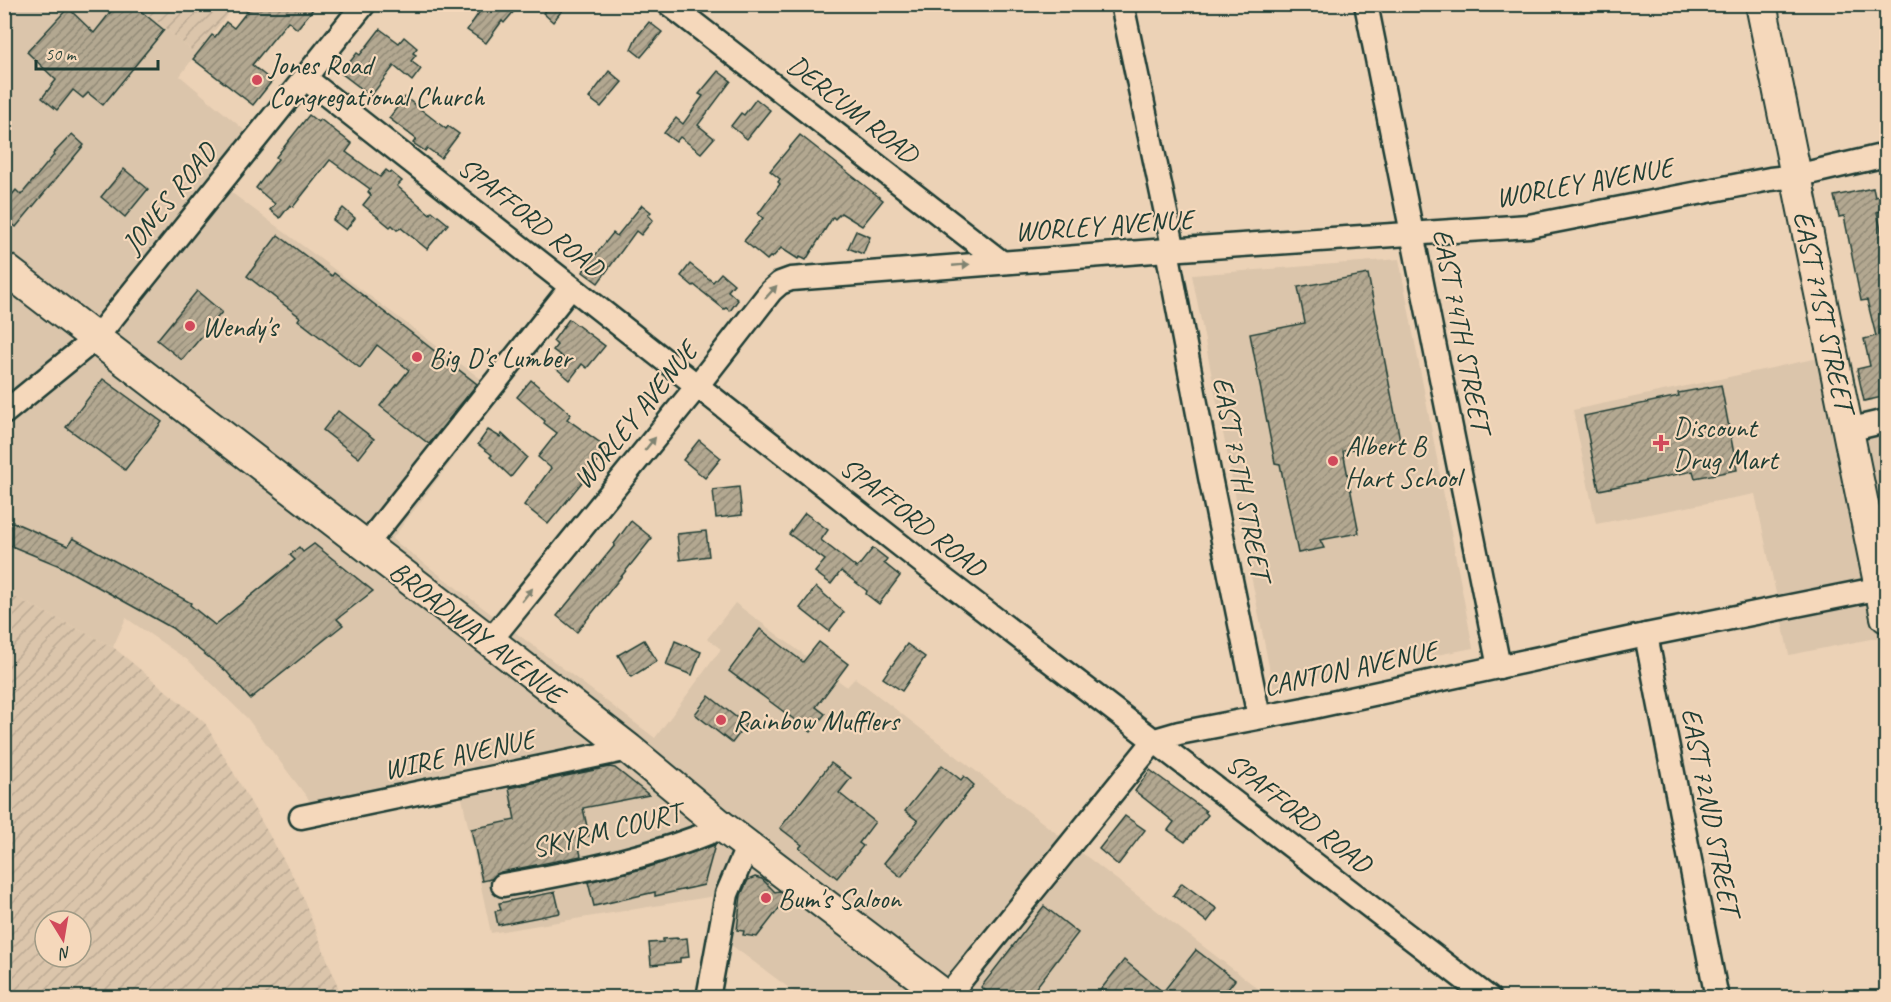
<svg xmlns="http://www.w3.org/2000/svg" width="1891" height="1002" font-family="Caveat,sans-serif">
<defs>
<pattern id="industrial-furrows" width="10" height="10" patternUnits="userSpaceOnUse" patternTransform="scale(1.5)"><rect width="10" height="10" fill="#dbc5ab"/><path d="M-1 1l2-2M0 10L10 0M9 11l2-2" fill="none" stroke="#bcaa94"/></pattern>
<pattern id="building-hatch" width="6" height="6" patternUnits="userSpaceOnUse" patternTransform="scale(1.5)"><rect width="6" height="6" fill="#b3a891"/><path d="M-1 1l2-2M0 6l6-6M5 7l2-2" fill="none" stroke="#918a77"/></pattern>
</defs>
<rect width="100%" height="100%" fill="#ecd2b6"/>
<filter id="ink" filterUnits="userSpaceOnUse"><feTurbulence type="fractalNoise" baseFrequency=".0167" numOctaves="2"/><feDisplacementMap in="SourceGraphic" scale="12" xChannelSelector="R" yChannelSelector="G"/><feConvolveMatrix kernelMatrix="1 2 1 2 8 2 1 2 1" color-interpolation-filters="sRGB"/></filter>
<g filter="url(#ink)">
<g fill="#dbc5ab">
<polygon points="4,5 138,5 196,54 180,76 255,139 220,184 481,379 487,372 507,388 392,539 655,738 721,649 707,639 735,603 847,687 855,678 1269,997 801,997 719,936 727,894 491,933 459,784 319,813 247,718 189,661 126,618 113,647 5,592"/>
<polygon points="1399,259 1473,648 1273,687 1192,275"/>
<polygon points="1833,355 1848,430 1886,421 1886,636 1789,655 1755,494 1596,524 1573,410"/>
</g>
<g fill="url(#industrial-furrows)" fill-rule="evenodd">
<polygon points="138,5 235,5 196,54"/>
<path d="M5,592L113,647L205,723L298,885L342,997H5ZM45,921H81V957H45Z"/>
</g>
<g fill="url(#building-hatch)" stroke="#1f3d34" stroke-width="1.5">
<polygon points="117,4 132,4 164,30 103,105 88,93 83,98 73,90 57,110 42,98 56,80 27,52 68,8 94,33"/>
<polygon points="253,4 317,4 297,29 288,21 252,65 272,81 253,105 193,59 212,35 215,37 226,22 234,28"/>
<polygon points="485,4 508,4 515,10 504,23 502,21 486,43 467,30"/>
<polygon points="550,4 567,4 553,22 543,13"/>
<polygon points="649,22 662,32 641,57 631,49 636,38"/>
<polygon points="380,29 399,43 404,37 417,48 413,53 416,55 411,61 421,69 412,81 394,66 371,96 341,73 357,53 360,55"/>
<polygon points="609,71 622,82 601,107 589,98"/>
<polygon points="718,71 731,81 698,125 714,138 701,153 680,137 676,142 664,133 676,118 683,124 703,96 699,94"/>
<polygon points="405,97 446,129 448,126 459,134 441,158 427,148 425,151 413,143 416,139 389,118"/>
<polygon points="756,99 770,110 747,139 731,126 741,113 744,115"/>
<polygon points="309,115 318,122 320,119 352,144 346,152 380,177 386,170 390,173 391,172 402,181 397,186 430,214 432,211 448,224 427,249 401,228 397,230 392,225 390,227 363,205 371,195 368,192 370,189 330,160 293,207 290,205 280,218 270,210 275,204 256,188 278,159 276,157"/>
<polygon points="72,134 84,145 16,227 4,217 4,204 16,190 21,195 54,155 53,154"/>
<polygon points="800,135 883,200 862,226 841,213 835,219 833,217 806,260 800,257 798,259 781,248 772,258 770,257 767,260 744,241 763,218 758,214 780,184 778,182 780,179 770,171"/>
<polygon points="124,169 148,189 125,217 101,197"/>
<polygon points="1873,188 1875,197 1884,195 1887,209 1877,212 1887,257 1887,396 1864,401 1857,369 1870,366 1864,339 1876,336 1867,300 1861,301 1844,216 1839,217 1834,196"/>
<polygon points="642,205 651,212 648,215 653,220 641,235 636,231 598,283 583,272 585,268 613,233 617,236"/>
<polygon points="343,208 355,218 346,230 333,220"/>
<polygon points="856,231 870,237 863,254 848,248"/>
<polygon points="278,235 332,276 334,273 477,384 429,444 380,406 409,370 377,345 360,368 298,320 300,317 247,276"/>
<polygon points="690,264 713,282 721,273 734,284 728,291 738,300 730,311 726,308 724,309 694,285 693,286 681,276"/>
<polygon points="1368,274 1400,440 1343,451 1359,533 1320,540 1324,548 1298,553 1280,464 1275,463 1250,334 1305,323 1298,287"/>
<polygon points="197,291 222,312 182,360 157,340"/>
<polygon points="569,319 605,346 587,368 582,364 570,380 557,369 565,359 553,350 557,345 553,341"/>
<polygon points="103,379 162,422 125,470 66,427"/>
<polygon points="531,380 571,414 567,419 609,449 548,524 524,505 551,468 538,457 557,433 544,423 545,421 517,397"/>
<polygon points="1721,385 1737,470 1695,478 1693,471 1599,490 1584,416 1679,396 1678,393"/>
<polygon points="338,411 374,439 359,458 323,430"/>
<polygon points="488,430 500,437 502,434 527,457 511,477 490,457 492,455 478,444"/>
<polygon points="699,440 721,458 705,478 683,460"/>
<polygon points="739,487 742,515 716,518 713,490"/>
<polygon points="805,513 828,530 821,540 857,568 873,548 887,559 884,563 900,576 879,604 866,594 867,591 841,571 831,584 815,572 825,560 789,534"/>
<polygon points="631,521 652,538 577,632 557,616 615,545 614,544"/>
<polygon points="13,522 68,546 73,538 191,603 190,605 215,625 295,560 290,555 299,547 303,552 314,544 373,591 337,619 343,625 250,699 227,672 172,628 60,566 4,543 4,528"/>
<polygon points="706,531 709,556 680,560 677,534"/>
<polygon points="816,587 844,612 829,631 800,608"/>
<polygon points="760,629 803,662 819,642 848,664 816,707 825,714 811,732 729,671"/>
<polygon points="644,640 657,661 631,677 618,655"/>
<polygon points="675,641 701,652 692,675 666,665"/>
<polygon points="907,644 925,657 902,691 883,678"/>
<polygon points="709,696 746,725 732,743 695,714"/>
<polygon points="831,763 851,778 839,793 875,822 859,843 863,846 837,878 799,848 802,845 780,828"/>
<polygon points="942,765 961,780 964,776 974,785 901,877 884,863 918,821 905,811"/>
<polygon points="609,767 615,768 649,795 583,808 589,836 577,838 581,856 501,872 491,879 482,881 471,829 515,820 509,788"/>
<polygon points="1150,770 1206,811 1205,812 1208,815 1185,842 1168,830 1174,822 1135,791"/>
<polygon points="1125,816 1145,830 1118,865 1099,849"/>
<polygon points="715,845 704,885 655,896 655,892 594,906 588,882 646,868"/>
<polygon points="755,877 762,879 775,892 779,891 783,894 784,902 757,937 743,935 744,931 737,930 741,895 748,880"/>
<polygon points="1182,883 1217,909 1207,922 1173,895"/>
<polygon points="555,892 560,913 498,925 495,911 501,910 499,903"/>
<polygon points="1044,906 1078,933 1028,998 995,998 981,987"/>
<polygon points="677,938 677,939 687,938 689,957 680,958 680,962 651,965 649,943 663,942 663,939"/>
<polygon points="1196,950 1235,980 1221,998 1094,998 1124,960 1163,992"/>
</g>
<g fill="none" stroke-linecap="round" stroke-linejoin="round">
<g stroke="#1f3d34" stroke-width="27">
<g id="minor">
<polyline points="669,4 1001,262"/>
<polyline points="1122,4 1174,251"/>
<polyline points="1366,4 1499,667"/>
<polyline points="305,78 946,581 1489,998"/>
<polyline points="1167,250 1210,477 1259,717"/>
<polyline points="4,413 96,338 364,4"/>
<polyline points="1848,430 1886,421"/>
<polyline points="366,545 571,287"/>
<polyline points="1646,635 1717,998"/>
<polyline points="490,641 690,395 771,291 780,283 791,279 1167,250 1529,226 1770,179 1796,176 1886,155"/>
<polyline points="301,817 629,749"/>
<path d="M503,885C578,872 653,857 723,827"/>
<polyline points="947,997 1155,740 1179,733 1304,709 1646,635 1881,588"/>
<polyline points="708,998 727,894 748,845"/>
</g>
</g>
<g stroke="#1f3d34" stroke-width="34">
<g id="major">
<polyline points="1761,4 1886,617"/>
<polyline points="4,268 490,641 629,749 723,827 948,998"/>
</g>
</g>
<use href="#minor" stroke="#f5d8bb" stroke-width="22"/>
<use href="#major" stroke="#f5d8bb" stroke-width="30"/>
</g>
<defs><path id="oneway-solid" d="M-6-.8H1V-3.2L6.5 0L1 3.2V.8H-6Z" transform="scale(1.5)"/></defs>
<g fill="#7f8371">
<use href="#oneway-solid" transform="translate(961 265) rotate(-5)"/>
<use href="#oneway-solid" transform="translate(771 292) rotate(-48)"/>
<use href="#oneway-solid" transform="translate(650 444) rotate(-51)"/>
<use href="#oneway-solid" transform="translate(527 595) rotate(-51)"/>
</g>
</g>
<g fill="#d1495b" stroke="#f5d8bb" stroke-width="2">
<circle cx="257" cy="80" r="6"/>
<circle cx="190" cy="326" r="6"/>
<circle cx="417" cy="357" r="6"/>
<path d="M1658 434h6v6h6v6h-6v6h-6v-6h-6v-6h6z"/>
<circle cx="1333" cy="461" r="6"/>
<circle cx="721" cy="720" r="6"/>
<circle cx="766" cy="898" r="6"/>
</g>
<g text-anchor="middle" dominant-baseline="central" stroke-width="4.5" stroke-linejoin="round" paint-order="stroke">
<g font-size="28" fill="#1f3d34" stroke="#f5d8bb" text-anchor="start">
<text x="269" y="64">Jones Road<tspan x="269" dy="32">Congregational Church</tspan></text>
<text x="202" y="326">Wendy's</text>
<text x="429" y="357">Big D's Lumber</text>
<text x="1673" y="427">Discount<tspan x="1673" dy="32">Drug Mart</tspan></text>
<text x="1345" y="445">Albert B<tspan x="1345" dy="32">Hart School</tspan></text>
<text x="733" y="720">Rainbow Mufflers</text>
<text x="778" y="898">Bum's Saloon</text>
</g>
<g font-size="28" fill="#1f3d34" stroke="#f5d8bb">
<text transform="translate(853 109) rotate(38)">DERCUM ROAD</text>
<text transform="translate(1584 182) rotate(-10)">WORLEY AVENUE</text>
<text transform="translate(169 198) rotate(-51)">JONES ROAD</text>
<text transform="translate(531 217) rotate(38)">SPAFFORD ROAD</text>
<text transform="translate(1104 225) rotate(-4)">WORLEY AVENUE</text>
<text transform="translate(1824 311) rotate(78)">EAST 71ST STREET</text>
<text transform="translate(1462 330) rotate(79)">EAST 74TH STREET</text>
<text transform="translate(635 415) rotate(-51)">WORLEY AVENUE</text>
<text transform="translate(1242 478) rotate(79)">EAST 75TH STREET</text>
<text transform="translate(913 517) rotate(38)">SPAFFORD ROAD</text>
<text transform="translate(477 632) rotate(38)">BROADWAY AVENUE</text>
<text transform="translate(1350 668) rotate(-12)">CANTON AVENUE</text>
<text transform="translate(459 754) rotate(-12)">WIRE AVENUE</text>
<text transform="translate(1711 811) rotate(79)">EAST 72ND STREET</text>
<text transform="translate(1299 813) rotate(38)">SPAFFORD ROAD</text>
<text transform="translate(606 830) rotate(-14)">SKYRM COURT</text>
</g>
</g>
<rect width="1891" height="1002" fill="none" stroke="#f5d8bb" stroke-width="24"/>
<rect x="12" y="12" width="1867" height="978" fill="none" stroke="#1f3d34" stroke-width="2" filter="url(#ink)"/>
<g transform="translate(63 939) rotate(169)"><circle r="28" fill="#f5d8bb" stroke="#9f9a85" stroke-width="1.5"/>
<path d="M0-4.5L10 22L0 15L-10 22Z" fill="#d1495b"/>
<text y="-9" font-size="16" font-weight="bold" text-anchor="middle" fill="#1f3d34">N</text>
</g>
<path d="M36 60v9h122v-9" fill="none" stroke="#1f3d34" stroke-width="3"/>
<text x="45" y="60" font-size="18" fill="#1f3d34" stroke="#f5d8bb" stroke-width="4.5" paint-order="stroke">50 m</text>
</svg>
